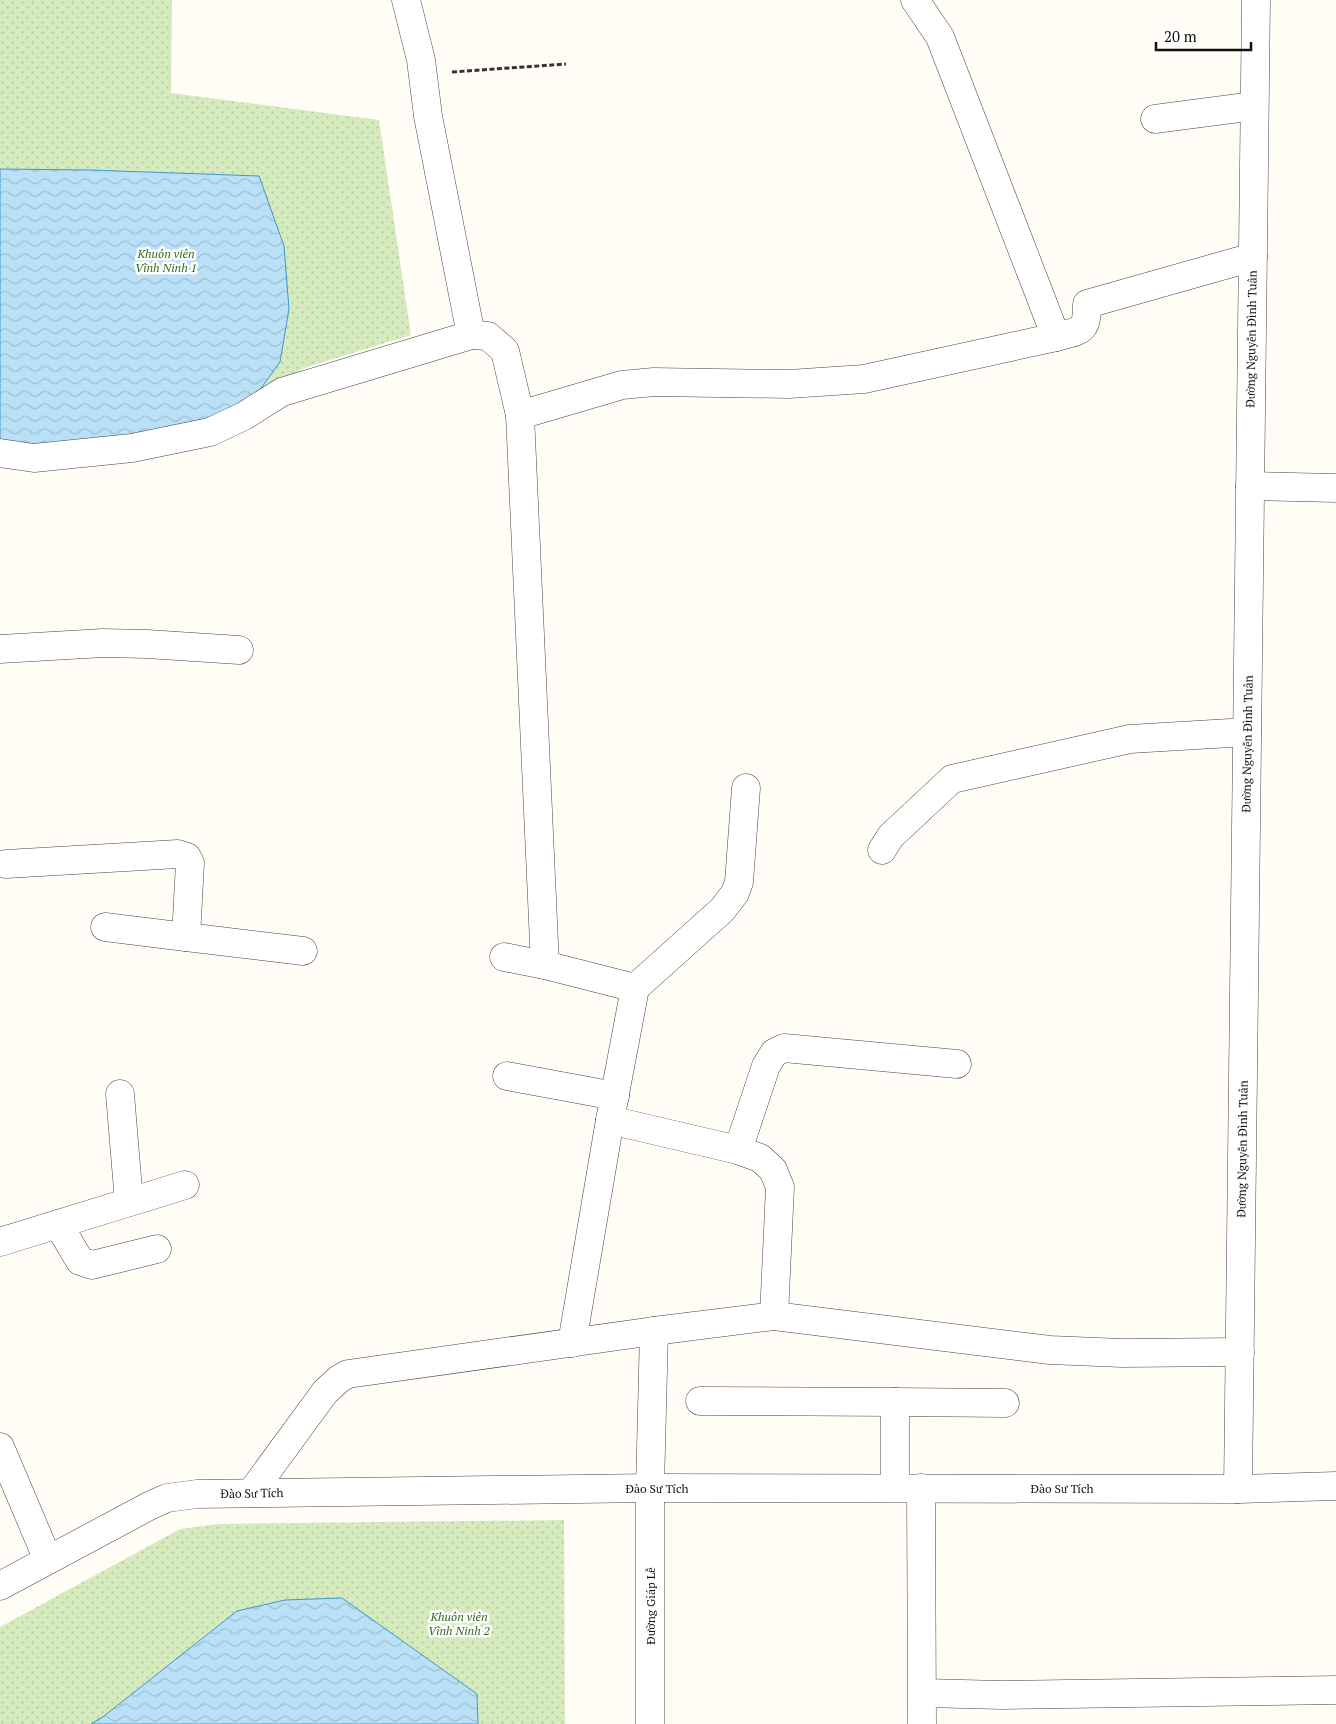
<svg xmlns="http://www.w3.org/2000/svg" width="1336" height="1724" font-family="'PT Serif',serif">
<defs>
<pattern id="green-dots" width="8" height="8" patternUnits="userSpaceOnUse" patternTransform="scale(1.25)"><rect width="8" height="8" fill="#d5ebbd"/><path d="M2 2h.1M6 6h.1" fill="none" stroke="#b6c8a1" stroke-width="1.8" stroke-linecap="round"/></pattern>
<pattern id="water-waves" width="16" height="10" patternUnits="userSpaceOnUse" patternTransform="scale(1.25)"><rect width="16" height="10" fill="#b9e0f7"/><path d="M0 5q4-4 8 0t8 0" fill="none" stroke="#9ebfd3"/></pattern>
</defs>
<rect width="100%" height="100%" fill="#fffdf5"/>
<g fill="url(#green-dots)">
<polygon points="0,0 172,0 171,93 379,120 411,335 304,368 231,416 0,449"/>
<polygon points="564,1520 565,1724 0,1724 0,1627 180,1529 218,1524"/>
</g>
<g fill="url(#water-waves)" stroke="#3f96cf">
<polygon points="0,169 90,170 259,176 284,246 289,309 280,362 254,398 194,428 54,445 0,442"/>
<polygon points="342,1598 477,1694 478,1724 91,1724 104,1716 237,1611 285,1600"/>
</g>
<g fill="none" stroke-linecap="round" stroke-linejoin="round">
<g stroke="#444" stroke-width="29">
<g id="minor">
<polyline points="406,0 421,60 428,116 471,335 488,336 505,351 520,415 545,965"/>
<polyline points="1155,119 1254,106"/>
<path d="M1056,337C1081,330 1087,333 1087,304L1253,257"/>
<polyline points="520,415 622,385 654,382 789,384 864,379 1056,337 940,37 915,0"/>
<polyline points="0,453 34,458 132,448 210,432 244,416 282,392 471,335"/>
<polyline points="1250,486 1336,488"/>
<polyline points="0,649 103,643 147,644 239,650"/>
<polyline points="882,850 891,836 952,779 1130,739 1247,732"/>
<polyline points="6,864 178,854 187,857 190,863 186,937 303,951"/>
<polyline points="105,927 186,937"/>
<polyline points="504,957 545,965 635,988 610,1120"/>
<polyline points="635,988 722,910 735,893 739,882 746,788"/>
<polyline points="507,1076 615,1096"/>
<polyline points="120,1094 129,1202"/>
<polyline points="738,1150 766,1066 774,1053 784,1048 957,1064"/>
<polyline points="58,1224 80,1261 92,1265 157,1249"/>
<polyline points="0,1242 185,1185"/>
<polyline points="654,1331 774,1316 1050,1350 1122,1353 1240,1352"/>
<polyline points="572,1343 610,1120 738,1150 760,1158 773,1170 780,1187 774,1316"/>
<polyline points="700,1401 895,1402"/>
<polyline points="0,1447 48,1560"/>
<polyline points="895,1488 895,1402 1005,1403"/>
<polyline points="921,1488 922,1724"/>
<polyline points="1238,1489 1256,0"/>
<polyline points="251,1493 325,1392 339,1379 348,1374 654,1331 650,1488 650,1724"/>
<polyline points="0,1586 149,1506 167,1498 197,1494 650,1488 1238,1489 1336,1486"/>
<polyline points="923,1693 1002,1695 1336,1690"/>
</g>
</g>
<polyline stroke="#333" stroke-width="3" stroke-dasharray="5 2.5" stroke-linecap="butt" points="452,72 566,64"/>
<use href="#minor" stroke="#fff" stroke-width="28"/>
</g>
<g text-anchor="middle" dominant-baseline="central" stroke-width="5" stroke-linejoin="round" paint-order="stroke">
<g font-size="12" font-style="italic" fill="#2f6b1f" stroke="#fff">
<text x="166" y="253">Khuôn viên<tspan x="166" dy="14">Vĩnh Ninh 1</tspan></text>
<text x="459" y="1616">Khuôn viên<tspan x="459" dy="14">Vĩnh Ninh 2</tspan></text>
</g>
<g font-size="12" fill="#111" stroke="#fff">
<text transform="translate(1251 339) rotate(-89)">Đường Nguyễn Đình Tuân</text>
<text transform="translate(1247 744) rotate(-89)">Đường Nguyễn Đình Tuân</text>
<text transform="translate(1242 1149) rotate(-89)">Đường Nguyễn Đình Tuân</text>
<text x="657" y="1488">Đào Sư Tích</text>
<text x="1062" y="1488">Đào Sư Tích</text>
<text transform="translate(252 1493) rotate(-1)">Đào Sư Tích</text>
<text transform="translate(650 1606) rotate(-90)">Đường Giáp Lễ</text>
</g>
</g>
<path d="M1156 42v8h95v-8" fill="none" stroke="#111111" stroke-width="2.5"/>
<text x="1164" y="42" font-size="15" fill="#111111" stroke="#ffffff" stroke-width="4" paint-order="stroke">20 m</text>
</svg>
